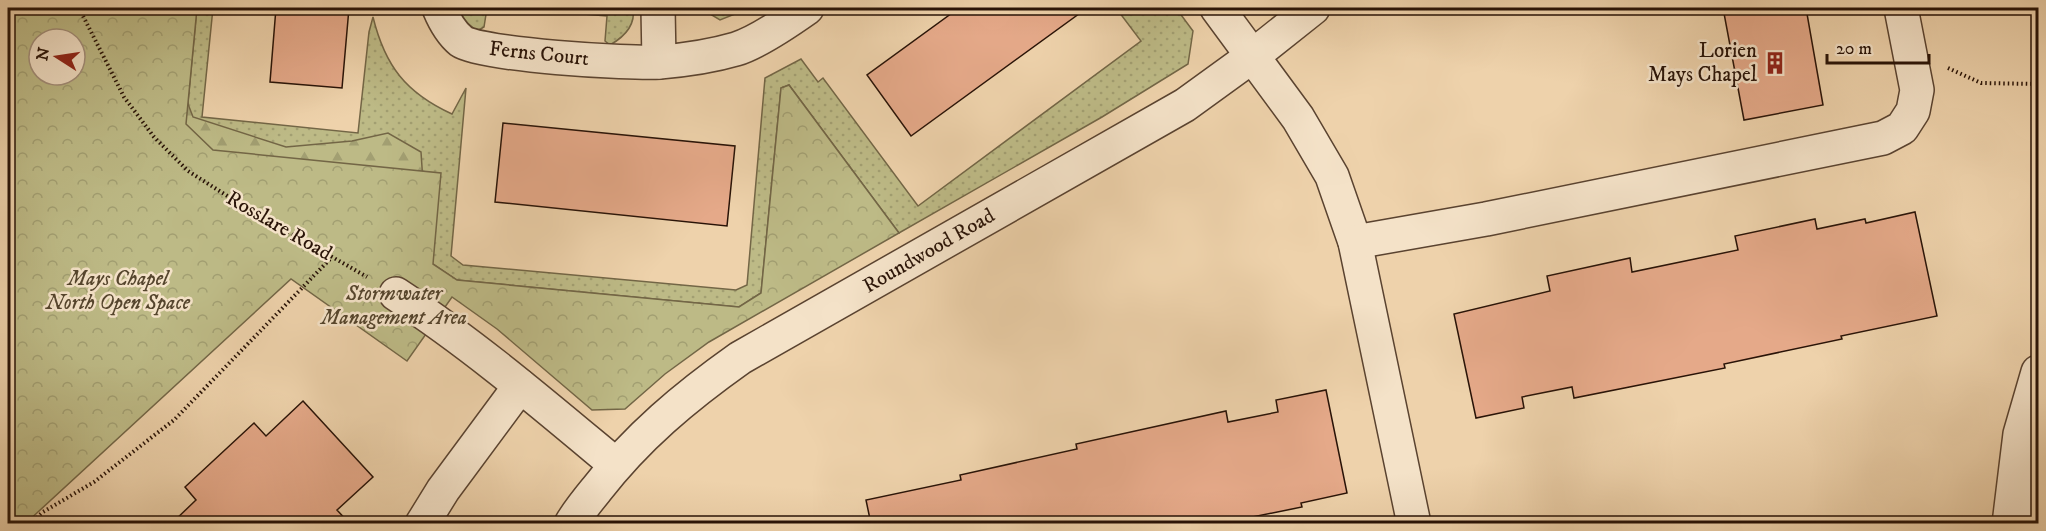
<svg xmlns="http://www.w3.org/2000/svg" width="2046" height="531" font-family="'IM FELL DW Pica',serif">
<defs>
<pattern id="grass-dots" width="8" height="8" patternUnits="userSpaceOnUse" patternTransform="scale(1.5)"><rect width="8" height="8" fill="#bdba86"/><path d="M2 2h.1M6 6h.1" fill="none" stroke="#a29f72" stroke-width="1.8" stroke-linecap="round"/></pattern>
<pattern id="forest-firs" width="22" height="20" patternUnits="userSpaceOnUse" patternTransform="scale(1.5)"><rect width="22" height="20" fill="#bdba86"/><path d="M5 1l3.5 6h-7zM16 11l3.5 6h-7z" fill="#a29f72"/></pattern>
<pattern id="park-crowns" width="20" height="18" patternUnits="userSpaceOnUse" patternTransform="scale(1.5)"><rect width="20" height="18" fill="#bdba86"/><path d="M2 6a3 3 0 1 1 6 0M12 15a3 3 0 1 1 6 0" fill="none" stroke="#a29f72"/></pattern>
</defs>
<rect width="100%" height="100%" fill="#eed2ab"/>
<filter id="stains"><feTurbulence type="fractalNoise" baseFrequency=".00333" numOctaves="4"/><feColorMatrix values="0 0 0 0 .2 0 0 0 0 .09 0 0 0 0 .02 0 0 0 .5 -.17"/></filter>
<radialGradient id="worn" r=".72"><stop offset=".6" stop-color="#630" stop-opacity="0"/><stop offset="1" stop-color="#630" stop-opacity=".3"/></radialGradient>
<g fill="url(#grass-dots)" stroke="#736646" stroke-width="1.5">
<path d="M197,8H213L202,117L358,133L369,32L373,17C385,66 406,93 452,114L466,88L451,256L463,265L736,290L747,285L765,78L801,59L818,82L823,78L918,206L1141,41L1116,8H1176L1193,31L1188,64L1102,117L899,233L789,85L781,88L761,293L739,307L457,280L433,264L213,150L186,123Z"/>
<path d="M459,8H487L484,27L477,31C468,24 462,19 459,8Z"/>
<path d="M512,8H633C636,26 624,37 610,45L605,41L607,16Z"/>
<polygon points="700,8 750,8 720,20"/>
</g>
<polygon fill="url(#forest-firs)" stroke="#736646" stroke-width="1.5" points="137,71 180,83 193,117 286,147 352,141 388,133 421,152 427,243 202,152"/>
<path fill="url(#park-crowns)" stroke="#736646" stroke-width="1.5" fill-rule="evenodd" d="M8,8H197L186,124L213,150L441,173L433,264L457,280L739,307L761,293L781,88L789,85L899,233L709,342L665,374L625,409L592,410L497,329L452,297L407,361L291,279L26,523H8ZM39,39H75V75H39Z"/>
<g fill="#e5a989" stroke="#291307" stroke-width="1.5">
<polygon points="276,8 349,8 342,88 270,82"/>
<polygon points="959,8 1087,8 911,136 867,75"/>
<polygon points="1723,8 1806,8 1823,105 1744,120"/>
<polygon points="503,123 735,146 727,226 495,202"/>
<polygon points="1915,212 1937,316 1841,336 1842,339 1724,364 1725,368 1574,398 1572,387 1522,397 1524,408 1476,418 1454,314 1550,291 1547,276 1630,258 1632,272 1738,250 1735,236 1815,219 1817,229 1865,219 1866,223"/>
<polygon points="1326,390 1347,493 1301,503 1302,507 1252,517 1254,524 871,524 866,500 961,480 960,475 1077,449 1076,444 1226,411 1228,422 1278,412 1276,400"/>
<polygon points="303,401 373,477 337,510 350,524 171,524 196,500 185,487 254,423 266,436"/>
</g>
<g fill="none" stroke-linecap="round" stroke-linejoin="round">
<g stroke="#5a4330" stroke-width="36">
<g id="minor">
<path d="M439,8C444,20 450,32 461,41C480,55 631,64 660,62C685,60 712,56 736,49C756,43 790,20 807,8"/>
<polyline points="658,8 659,62"/>
<polyline points="1217,8 1298,118 1332,176 1355,242 1414,524"/>
<polyline points="1355,242 1486,219 1883,138 1902,128 1913,111 1917,90 1901,8"/>
<path d="M396,294C474,345 544,405 616,465"/>
<polyline points="422,524 443,490 520,386"/>
<path d="M571,524C578,512 587,501 596,490C637,437 685,397 740,358L1185,105L1254,55L1313,8"/>
<polyline points="2009,524 2020,434 2038,372"/>
<polyline points="2018,524 2038,482"/>
</g>
</g>
<g stroke="#291307" stroke-width="4" stroke-dasharray="1.5 3" stroke-linecap="butt">
<polyline points="79,8 124,97 154,137 188,171 240,204 367,277"/>
<polyline points="1948,68 1981,83 2038,84"/>
<polyline points="30,524 43,512 94,482 174,420 332,257"/>
</g>
<use href="#minor" stroke="#f4e2c8" stroke-width="33"/>
</g>
<defs>
<g id="building-bare" transform="scale(1.8)"><path d="M-4-6H4V6H1V3H-1V6H-4ZM-2.5-4.3h1.7v1.8h-1.7ZM.8-4.3h1.7v1.8H.8ZM-2.5-1h1.7V.8h-1.7ZM.8-1h1.7V.8H.8Z" fill="#8f2418" stroke="#f4e2c8" stroke-width="2.5" paint-order="stroke"/></g>
</defs>
<g fill-rule="evenodd">
<use href="#building-bare" x="1775" y="63"/>
</g>
<g text-anchor="middle" dominant-baseline="central" stroke-width="5" stroke-linejoin="round" paint-order="stroke">
<g font-size="21" fill="#291307" stroke="#f4e2c8" text-anchor="end">
<text x="1757" y="51">Lorien<tspan x="1757" dy="24">Mays Chapel</tspan></text>
</g>
<g font-size="21" fill="#291307" stroke="#f4e2c8">
<text transform="translate(539 54) rotate(6)">Ferns Court</text>
<text transform="translate(279 226) rotate(30)">Rosslare Road</text>
<text transform="translate(929 251) rotate(-30)">Roundwood Road</text>
</g>
<g font-size="21" font-style="italic" fill="#55452d" stroke="#f4e2c8">
<text x="118" y="279">Mays Chapel<tspan x="118" dy="24">North Open Space</tspan></text>
<text x="394" y="294">Stormwater<tspan x="394" dy="24">Management Area</tspan></text>
</g>
</g>
<rect width="2046" height="531" fill="none" stroke="#eed2ab" stroke-width="30"/>
<rect x="9" y="9" width="2028" height="513" fill="none" stroke="#291307" stroke-width="3"/>
<rect x="15" y="15" width="2016" height="501" fill="none" stroke="#291307" stroke-width="1.5"/>
<g transform="translate(57 57) rotate(282)"><circle r="28" fill="#f4e2c8" stroke="#a38f7b" stroke-width="1.5"/>
<path d="M0-4.5L10 22L0 15L-10 22Z" fill="#8f2418"/>
<text y="-9" font-size="16" font-weight="bold" text-anchor="middle" fill="#291307">N</text>
</g>
<path d="M1827 54v9h102v-9" fill="none" stroke="#291307" stroke-width="3"/>
<text x="1836" y="54" font-size="18" fill="#291307" stroke="#f4e2c8" stroke-width="4.5" paint-order="stroke">20 m</text>
<rect width="100%" height="100%" filter="url(#stains)"/>
<rect width="100%" height="100%" fill="url(#worn)"/>
</svg>
